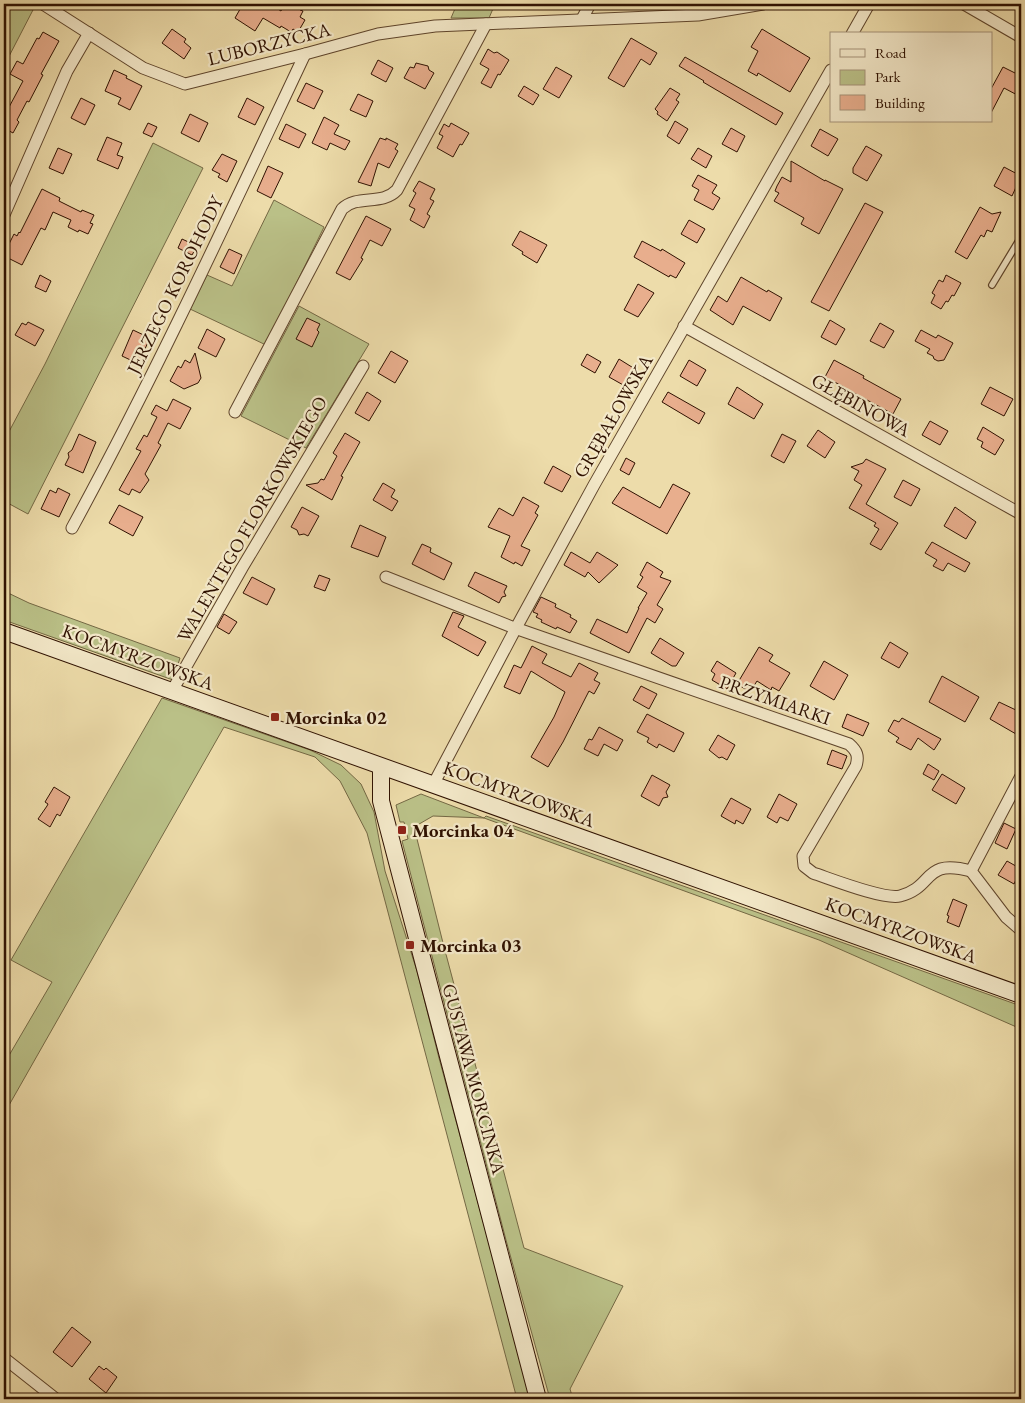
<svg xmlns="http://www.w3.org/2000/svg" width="1025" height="1403" font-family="'EB Garamond',serif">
<rect width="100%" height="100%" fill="#eddcaa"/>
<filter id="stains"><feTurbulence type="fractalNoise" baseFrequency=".004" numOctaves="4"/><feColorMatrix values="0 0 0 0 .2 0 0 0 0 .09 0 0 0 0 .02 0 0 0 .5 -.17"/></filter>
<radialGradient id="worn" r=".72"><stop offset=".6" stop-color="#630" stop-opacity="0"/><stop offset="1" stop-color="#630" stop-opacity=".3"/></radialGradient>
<g fill="#bac087" stroke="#746844">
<polygon points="4,4 28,4 34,8 4,66"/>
<polygon points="457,4 495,4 489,18 451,18"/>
<polygon points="153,143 203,168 28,514 4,501 4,441 45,364"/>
<polygon points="274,200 324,227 266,345 190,309 207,275 232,286"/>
<polygon points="299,306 369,344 306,448 241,416"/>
<polygon points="4,591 29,603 180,658 173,680 4,620"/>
<polygon points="162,698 310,750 341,765 361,784 374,812 385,871 417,971 439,1058 531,1399 517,1399 367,833 340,781 315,757 224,727 4,1114 4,1064 52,982 11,960"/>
<polygon points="421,794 484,818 486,816 1021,1006 1021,1029 819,940 484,818 433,816 414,827 443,943 524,1248 623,1286 570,1389 573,1399 550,1399 506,1240 402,841 408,839 404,822 400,822 396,805"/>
</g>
<g fill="#e8ae8d" stroke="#2f1101">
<polygon points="243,4 249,4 256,8 258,4 270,4 281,11 285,4 304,4 300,10 303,11 300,17 305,20 298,32 293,29 291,32 281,26 280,28 263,18 255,31 235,18"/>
<polygon points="172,29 186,39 184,42 191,48 184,59 162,43"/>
<polygon points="762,29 810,58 790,92 758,73 757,76 748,71 758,51 751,47"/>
<polygon points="43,32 59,41 41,74 43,75 29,102 27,101 17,120 19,122 13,133 4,128 4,107 8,109 23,81 10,74 17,61 23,64 37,38 39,39"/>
<polygon points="631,38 657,53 650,65 641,59 624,87 608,78"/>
<polygon points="488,49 494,53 497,52 509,60 500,75 498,74 491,88 481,83 489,69 480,64"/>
<polygon points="685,57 783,113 776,125 703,82 704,81 679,66"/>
<polygon points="378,60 393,68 386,82 371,74"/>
<polygon points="416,63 428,66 429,70 434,73 425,89 404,78 410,67 414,68"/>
<polygon points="556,67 572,76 559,98 543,89"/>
<polygon points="1003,67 1021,76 1021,97 1004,88 991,113 991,89"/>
<polygon points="114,70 127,76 126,78 142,86 130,110 118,104 121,98 105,91"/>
<polygon points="306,83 323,91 314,109 297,101"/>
<polygon points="524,86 539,95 533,105 518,96"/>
<polygon points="670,88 680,94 676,100 679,102 667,121 657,114 658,112 655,109"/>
<polygon points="358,94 373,101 366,117 350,110"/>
<polygon points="81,98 95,105 85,125 71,118"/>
<polygon points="247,98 264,107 255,125 238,117"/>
<polygon points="190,114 208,123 199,142 181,133"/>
<polygon points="324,117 339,125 334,134 350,141 345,150 330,143 327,150 312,143"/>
<polygon points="675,121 688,129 679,144 667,136"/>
<polygon points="148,123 157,127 152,137 143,133"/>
<polygon points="451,123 469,133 462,145 460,144 453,157 437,148 443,136 439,134 444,124 449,127"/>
<polygon points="286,124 306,134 299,148 279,139"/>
<polygon points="731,128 745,136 737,152 722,144"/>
<polygon points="820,129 838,139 828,156 811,146"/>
<polygon points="107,137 122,143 117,155 123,157 118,169 97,160"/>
<polygon points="380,138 386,140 386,138 398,144 395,149 398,151 389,168 378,163 371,186 358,182"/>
<polygon points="866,146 882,155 867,181 853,173 853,168"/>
<polygon points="58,148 72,154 63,174 49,168"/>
<polygon points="698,148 712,156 706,168 691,159"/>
<polygon points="222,154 237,161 227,182 218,177 220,174 212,170"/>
<polygon points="791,161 825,181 825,180 843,189 819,234 801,224 804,218 774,201 779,193 775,191 777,186 782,177 791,182"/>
<polygon points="268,166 283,173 271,198 257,191"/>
<polygon points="1004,167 1021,176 1012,196 994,186"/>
<polygon points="698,175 717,185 712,193 720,198 713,210 694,200 699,190 692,186"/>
<polygon points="419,181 435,189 430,199 434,201 427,214 430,216 424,228 410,220 415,209 409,206 416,193 413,191"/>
<polygon points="42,189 60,198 59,201 81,212 82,210 94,215 90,223 93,224 88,234 79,230 78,232 68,227 71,220 53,212 45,230 41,228 22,265 4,256 4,254 14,234 17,236 19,232 20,233"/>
<polygon points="865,203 883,212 829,311 811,302"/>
<polygon points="980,207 992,214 1001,212 992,232 987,230 984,237 981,235 967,259 955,252"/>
<polygon points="366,216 391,229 382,246 370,240 361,258 363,259 350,280 336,273"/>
<polygon points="689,220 705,229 697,243 681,234"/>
<polygon points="520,231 547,245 537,263 522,254 523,252 512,245"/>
<polygon points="182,239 197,246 192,255 178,248"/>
<polygon points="642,241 661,251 662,249 685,263 676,278 670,275 669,277 634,257"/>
<polygon points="229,249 242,255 234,274 220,267"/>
<polygon points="40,275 51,281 46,292 35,287"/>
<polygon points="946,275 961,283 954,296 952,295 948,302 946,301 941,309 931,303 935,295 932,293 939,280 943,282"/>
<polygon points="741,277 767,292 768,290 782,298 770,321 743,306 733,325 710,310 718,296 727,302"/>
<polygon points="638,284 654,293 638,317 624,310"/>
<polygon points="307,318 320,324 317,330 319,332 312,347 296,339"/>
<polygon points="830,320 845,329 836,345 821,337"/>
<polygon points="28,322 44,330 35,346 15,335 22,323 26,325"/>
<polygon points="880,323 894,331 884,348 870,341"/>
<polygon points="207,329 225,339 216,357 198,348"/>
<polygon points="133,330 150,338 144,351 147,353 141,365 122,356"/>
<polygon points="921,330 936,338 938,335 953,343 944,360 938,361 934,359 933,356 927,353 930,349 915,341"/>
<polygon points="391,351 408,361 395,383 378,373"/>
<polygon points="195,353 201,378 198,383 184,389 170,381 178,366 181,368 185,360 190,363"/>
<polygon points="587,354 601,362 595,373 581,365"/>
<polygon points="619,359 635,369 625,386 609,377"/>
<polygon points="689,360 706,370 697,386 680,376"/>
<polygon points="834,360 864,376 863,378 901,399 893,414 854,393 846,396 844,387 825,377"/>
<polygon points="737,387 763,404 754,419 728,404"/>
<polygon points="990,387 1013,399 1004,416 981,404"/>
<polygon points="367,392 381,401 369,421 355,413"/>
<polygon points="668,392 705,413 699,424 662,402"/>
<polygon points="173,399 191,408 180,429 168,423 158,443 161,445 145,474 149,480 140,493 132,489 129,495 119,490 141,451 136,449 144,435 147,437 157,417 151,414 156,405 167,411"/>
<polygon points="930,421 948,431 940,445 922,435"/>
<polygon points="983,427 1004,440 995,455 981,447 983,442 977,439"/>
<polygon points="818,430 835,442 825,458 807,446"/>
<polygon points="345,433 360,442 341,476 343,477 332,500 306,485 318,483 321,479 324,480 337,456 333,453"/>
<polygon points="79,434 96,442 83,473 65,465 69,457 68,453 72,450"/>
<polygon points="782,434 796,441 784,463 771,456"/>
<polygon points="626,458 635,463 629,475 620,470"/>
<polygon points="866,459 886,469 866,504 898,523 881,550 870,544 879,529 874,526 876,523 849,508 862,485 854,480 859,471 851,467 863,463"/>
<polygon points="553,466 571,476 562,492 544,483"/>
<polygon points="903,480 920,489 911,506 894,497"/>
<polygon points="383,483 395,490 391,497 398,501 392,511 373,500"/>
<polygon points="673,484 690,493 667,534 612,503 623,487 660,508"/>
<polygon points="58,488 70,494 59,517 41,509 50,490 56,493"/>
<polygon points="523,497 539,506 535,513 538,515 521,546 530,550 522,566 515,562 514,564 501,557 510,536 488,527 499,508 513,516"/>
<polygon points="119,505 143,517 133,536 109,523"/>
<polygon points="302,507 319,516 308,536 304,534 299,535 297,530 291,527"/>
<polygon points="955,507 976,522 966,539 944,526"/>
<polygon points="360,525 386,537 378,557 351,547"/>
<polygon points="932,542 970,563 965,572 948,563 943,571 933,566 937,560 925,553"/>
<polygon points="422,544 431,548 430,552 452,563 444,580 412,564"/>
<polygon points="571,552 590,563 597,552 618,565 599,583 588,572 585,577 564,565"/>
<polygon points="647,562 663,572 660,577 671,581 657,605 663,609 655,623 647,618 629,653 590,633 597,619 627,633 639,608 638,608 647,593 637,587 643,577 640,575"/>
<polygon points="475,572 507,586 504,592 506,596 502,597 499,603 468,586"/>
<polygon points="319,575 330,579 325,591 314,587"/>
<polygon points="252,577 275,589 267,605 243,593"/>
<polygon points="541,597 556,604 555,607 571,615 570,617 577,621 570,633 557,627 556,629 541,622 542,620 536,617 538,614 533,612"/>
<polygon points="453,612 464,616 458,627 486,642 478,656 442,636"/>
<polygon points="224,614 237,622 229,634 217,627"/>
<polygon points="660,638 684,653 676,666 672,666 651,653"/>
<polygon points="890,642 908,653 899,668 881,658"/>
<polygon points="532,646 547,654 542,663 571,677 579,663 598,673 594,680 600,683 594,694 589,691 563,742 548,767 531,757 554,717 565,692 531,671 520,694 504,687 514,665 521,668"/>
<polygon points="759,647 773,655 769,661 790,673 779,691 772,687 771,690 757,681 750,692 737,684"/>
<polygon points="717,661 736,673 727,689 712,680 715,674 711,671"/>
<polygon points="824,661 848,675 834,700 810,686"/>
<polygon points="942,676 979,697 965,722 929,702"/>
<polygon points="641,686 657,694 649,709 633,700"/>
<polygon points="999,702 1018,711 1021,714 1021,723 1016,734 990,719"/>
<polygon points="647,714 684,733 674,752 659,744 657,748 647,742 649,738 637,732"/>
<polygon points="847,714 869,723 863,736 842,727"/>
<polygon points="902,718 941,739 934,750 918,738 911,750 896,742 899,738 888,731 894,720 899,722"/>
<polygon points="599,727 623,740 617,751 604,744 598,756 584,749 589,739 592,740"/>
<polygon points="718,735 735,745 727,760 722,757 719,758 709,750"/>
<polygon points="832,750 847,756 842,769 827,764"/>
<polygon points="928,764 939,771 934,780 923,774"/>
<polygon points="942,774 965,788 956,804 932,790"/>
<polygon points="652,775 670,785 666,792 668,797 663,798 659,806 641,796"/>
<polygon points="54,787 70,797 60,816 57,814 50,827 38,819 47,806 48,804 45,802"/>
<polygon points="779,794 797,804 788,821 780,817 777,823 767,817"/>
<polygon points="731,798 751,809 743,824 736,820 735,824 721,816"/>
<polygon points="1004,823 1016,829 1007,849 995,843"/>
<polygon points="1007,861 1021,869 1014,884 998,875"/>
<polygon points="953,899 967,905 959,927 947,922 949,916 947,915"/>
<polygon points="72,1327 91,1342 72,1367 53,1352"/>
<polygon points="99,1366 104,1370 106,1368 117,1377 106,1393 89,1379"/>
</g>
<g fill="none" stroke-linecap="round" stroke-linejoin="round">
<g stroke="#5e442b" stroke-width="8">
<polyline id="lane" points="992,285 1021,237"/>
</g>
<g stroke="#5e442b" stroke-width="13">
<g id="street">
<polyline points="43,4 143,68 185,84 305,54 378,34 435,26 698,15 763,4"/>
<polyline points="964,4 1021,37"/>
<polyline points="582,19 590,4"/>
<polyline points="852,34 869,4"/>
<polyline points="4,215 67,71 89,33"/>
<polyline points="684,326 1021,514"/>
<path d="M235,412L342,209C357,194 382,206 397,190L486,24"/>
<path d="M72,528C156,374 230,213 305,54"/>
<path d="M386,577L512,627L849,744C857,751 859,756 856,766L803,856L804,866L813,873C831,879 884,900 900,896C935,887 922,858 971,871"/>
<polyline points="172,691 242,568 363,366"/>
<polyline points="1021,776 971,871 1006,917 1021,930"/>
<polyline points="433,785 516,628 594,485 831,70"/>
<polyline points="4,1358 56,1399"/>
</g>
</g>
<g stroke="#2f1101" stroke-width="18">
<g id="secondary">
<polyline points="4,631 1021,995"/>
<polyline points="381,767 381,801 538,1399"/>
</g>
</g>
<use href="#lane" stroke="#f3e8c8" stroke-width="5.5"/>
<use href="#street" stroke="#f3e8c8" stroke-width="11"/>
<use href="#secondary" stroke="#f3e8c8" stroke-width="16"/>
</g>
<g fill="#8f2418" stroke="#f3e8c8" stroke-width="2">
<rect x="270" y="712" width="10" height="10" rx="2.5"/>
<rect x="397" y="825" width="10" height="10" rx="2.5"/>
<rect x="405" y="940" width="10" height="10" rx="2.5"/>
</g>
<g text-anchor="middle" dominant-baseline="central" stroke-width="4.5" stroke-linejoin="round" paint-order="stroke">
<g font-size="19" fill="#2f1101" stroke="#f3e8c8">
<text transform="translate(269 44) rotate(-14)">LUBORZYCKA</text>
<text transform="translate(175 285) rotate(-64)">JERZEGO KOROHODY</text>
<text transform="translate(861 405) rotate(29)">GŁĘBINOWA</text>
<text transform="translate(613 416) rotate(-60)">GRĘBAŁOWSKA</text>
<text transform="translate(252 519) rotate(-60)">WALENTEGO FLORKOWSKIEGO</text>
<text transform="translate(138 657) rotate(20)">KOCMYRZOWSKA</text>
<text transform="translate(775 700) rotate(19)">PRZYMIARKI</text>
<text transform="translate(519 794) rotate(20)">KOCMYRZOWSKA</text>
<text transform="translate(901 930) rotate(20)">KOCMYRZOWSKA</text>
<text transform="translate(474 1079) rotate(75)">GUSTAWA MORCINKA</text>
</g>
<g font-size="19" font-weight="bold" fill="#2f1101" stroke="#f3e8c8" text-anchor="start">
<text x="285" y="717">Morcinka 02</text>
<text x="412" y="830">Morcinka 04</text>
<text x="420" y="945">Morcinka 03</text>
</g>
</g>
<rect width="1025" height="1403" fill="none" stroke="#eddcaa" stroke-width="20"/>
<rect x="5" y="5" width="1015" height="1393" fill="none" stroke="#2f1101" stroke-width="2.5"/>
<rect x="10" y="10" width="1005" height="1383" fill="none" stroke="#2f1101"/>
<rect x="830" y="32" width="162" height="90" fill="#f3e8c8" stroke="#a59278"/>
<rect x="840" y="49" width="25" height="8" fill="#f3e8c8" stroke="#a59278"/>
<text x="875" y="58" font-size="15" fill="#2f1101">Road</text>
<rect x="840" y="70" width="25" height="15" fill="#bac087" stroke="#a59278"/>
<text x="875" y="82" font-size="15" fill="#2f1101">Park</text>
<rect x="840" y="95" width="25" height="15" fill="#e8ae8d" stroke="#a59278"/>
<text x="875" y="108" font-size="15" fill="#2f1101">Building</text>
<rect width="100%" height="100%" filter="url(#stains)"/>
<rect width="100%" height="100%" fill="url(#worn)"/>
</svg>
